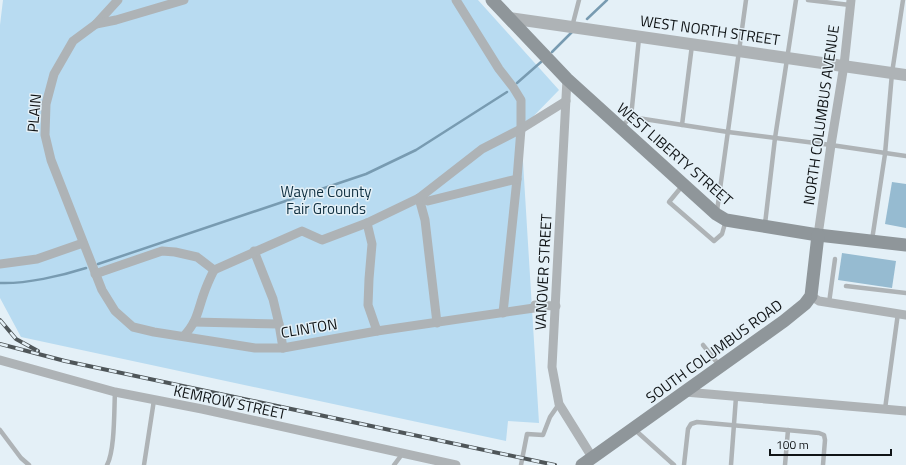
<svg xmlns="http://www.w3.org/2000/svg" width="906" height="465" font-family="'Titillium Web',sans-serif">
<rect width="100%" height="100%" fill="#e4f0f7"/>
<polygon fill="#b8dbf1" points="3,0 478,0 559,90 521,129 539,423 508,421 506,441 21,337 0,298 0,25"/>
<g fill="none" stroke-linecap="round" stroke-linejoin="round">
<g stroke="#789bb1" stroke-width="2.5">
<polyline points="587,19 607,0"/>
<polyline points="552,52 572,32"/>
<polyline points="517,83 541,62"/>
<polyline points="98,264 366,174 416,150 507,92"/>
<path d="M0,283C26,284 61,276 86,268"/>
</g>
</g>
<g fill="#96bbd1">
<polygon points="892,182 906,184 906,228 885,224"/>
<polygon points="842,253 896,261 892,288 838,280"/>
</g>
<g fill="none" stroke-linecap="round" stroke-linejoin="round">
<g stroke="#aeb3b6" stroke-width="4.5">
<polyline points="808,0 850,5"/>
<polyline points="572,27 579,0"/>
<polyline points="631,117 728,132 831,145 906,156"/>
<polyline points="682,125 692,45"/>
<polyline points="622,126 631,117 639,38"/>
<polyline points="683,185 669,202 714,241 722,234 726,220"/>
<polyline points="717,211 746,0"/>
<polyline points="765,224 775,138 796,0"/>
<polyline points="872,240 885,154 892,73 903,0"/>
<polyline points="846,286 906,293"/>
<polyline points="829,303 835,259"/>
<polyline points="703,345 719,365"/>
<polyline points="885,409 898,313"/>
<polyline points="634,429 674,465"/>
<polyline points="0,430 21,458 29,465"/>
<path d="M107,465C115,450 114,410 115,392"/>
<polyline points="144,465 154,400"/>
<polyline points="394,465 403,453"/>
<polyline points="521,465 527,434 543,435 550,417 559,404"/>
<polyline points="684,465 688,429 691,424 697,422 819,433 824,435 825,440 823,465"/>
<polyline points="731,465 736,397"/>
<polyline points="785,465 788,430"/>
</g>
<g stroke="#aeb3b6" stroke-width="9">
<polyline points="118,0 96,24 73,41 54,74 46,104 45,135 51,160 102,290 115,311 133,327 154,332 255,348 283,348 377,331 534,308 535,305 556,306"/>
<polyline points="456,0 499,69 513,87 521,100 521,129 517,179 503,313"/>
<polyline points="96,24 116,20 184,0"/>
<polyline points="567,79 552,367 559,404 592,457"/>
<polyline points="419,198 425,220 437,323"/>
<polyline points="419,198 428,201 517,179"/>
<polyline points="367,223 372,244 369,279 368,305 377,331"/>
<polyline points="818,235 831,145 844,65 851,0"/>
<polyline points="254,251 273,299 279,324 283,348"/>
<polyline points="0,264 37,259 83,243"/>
<polyline points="214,270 302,231 322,240 367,223 419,198 482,149 521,129 566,101"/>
<polyline points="95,274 162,251 175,252 197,257 214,270"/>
<polyline points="811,296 819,301 906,315"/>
<polyline points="194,322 279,324"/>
<path d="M184,336C197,321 197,314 203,296C206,287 210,278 214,270"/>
<polyline points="0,360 115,392 202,409 456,465"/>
<polyline points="685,392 906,411"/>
</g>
<polyline stroke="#aeb3b6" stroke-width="12" points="509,18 906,75"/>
<g stroke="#8f969a" stroke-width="13">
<polyline points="492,0 567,79 716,214 726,220 738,222 818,235 906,245"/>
<polyline points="582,465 784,321 805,304 811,296 818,235"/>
</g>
<g stroke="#4f5659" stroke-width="4">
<g id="rail">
<polyline points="0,320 16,339 38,351"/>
<polyline points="0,344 65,361 555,465"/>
</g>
</g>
<use href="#rail" stroke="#e4f0f7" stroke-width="2.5" stroke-dasharray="8" stroke-linecap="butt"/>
</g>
<g text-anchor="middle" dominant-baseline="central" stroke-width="3" stroke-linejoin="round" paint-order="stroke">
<g font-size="15" fill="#101416" stroke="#e4f0f7">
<text transform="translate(710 30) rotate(8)">WEST NORTH STREET</text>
<text transform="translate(34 113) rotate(-85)">PLAIN</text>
<text transform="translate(821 115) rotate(-82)">NORTH COLUMBUS AVENUE</text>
<text transform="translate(675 154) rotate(41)">WEST LIBERTY STREET</text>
<text transform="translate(543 272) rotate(-87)">VANOVER STREET</text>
<text transform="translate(309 328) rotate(-9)">CLINTON</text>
<text transform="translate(714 351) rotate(-36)">SOUTH COLUMBUS ROAD</text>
<text transform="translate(230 402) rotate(12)">KEMROW STREET</text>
</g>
<g font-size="15" fill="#0f2f40" stroke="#e4f0f7">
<text x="326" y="191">Wayne County<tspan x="326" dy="17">Fair Grounds</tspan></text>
</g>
</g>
<path d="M770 449v6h121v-6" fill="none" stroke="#101416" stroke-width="2"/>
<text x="776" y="449" font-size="12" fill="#101416" stroke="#e4f0f7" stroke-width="3" paint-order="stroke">100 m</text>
</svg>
